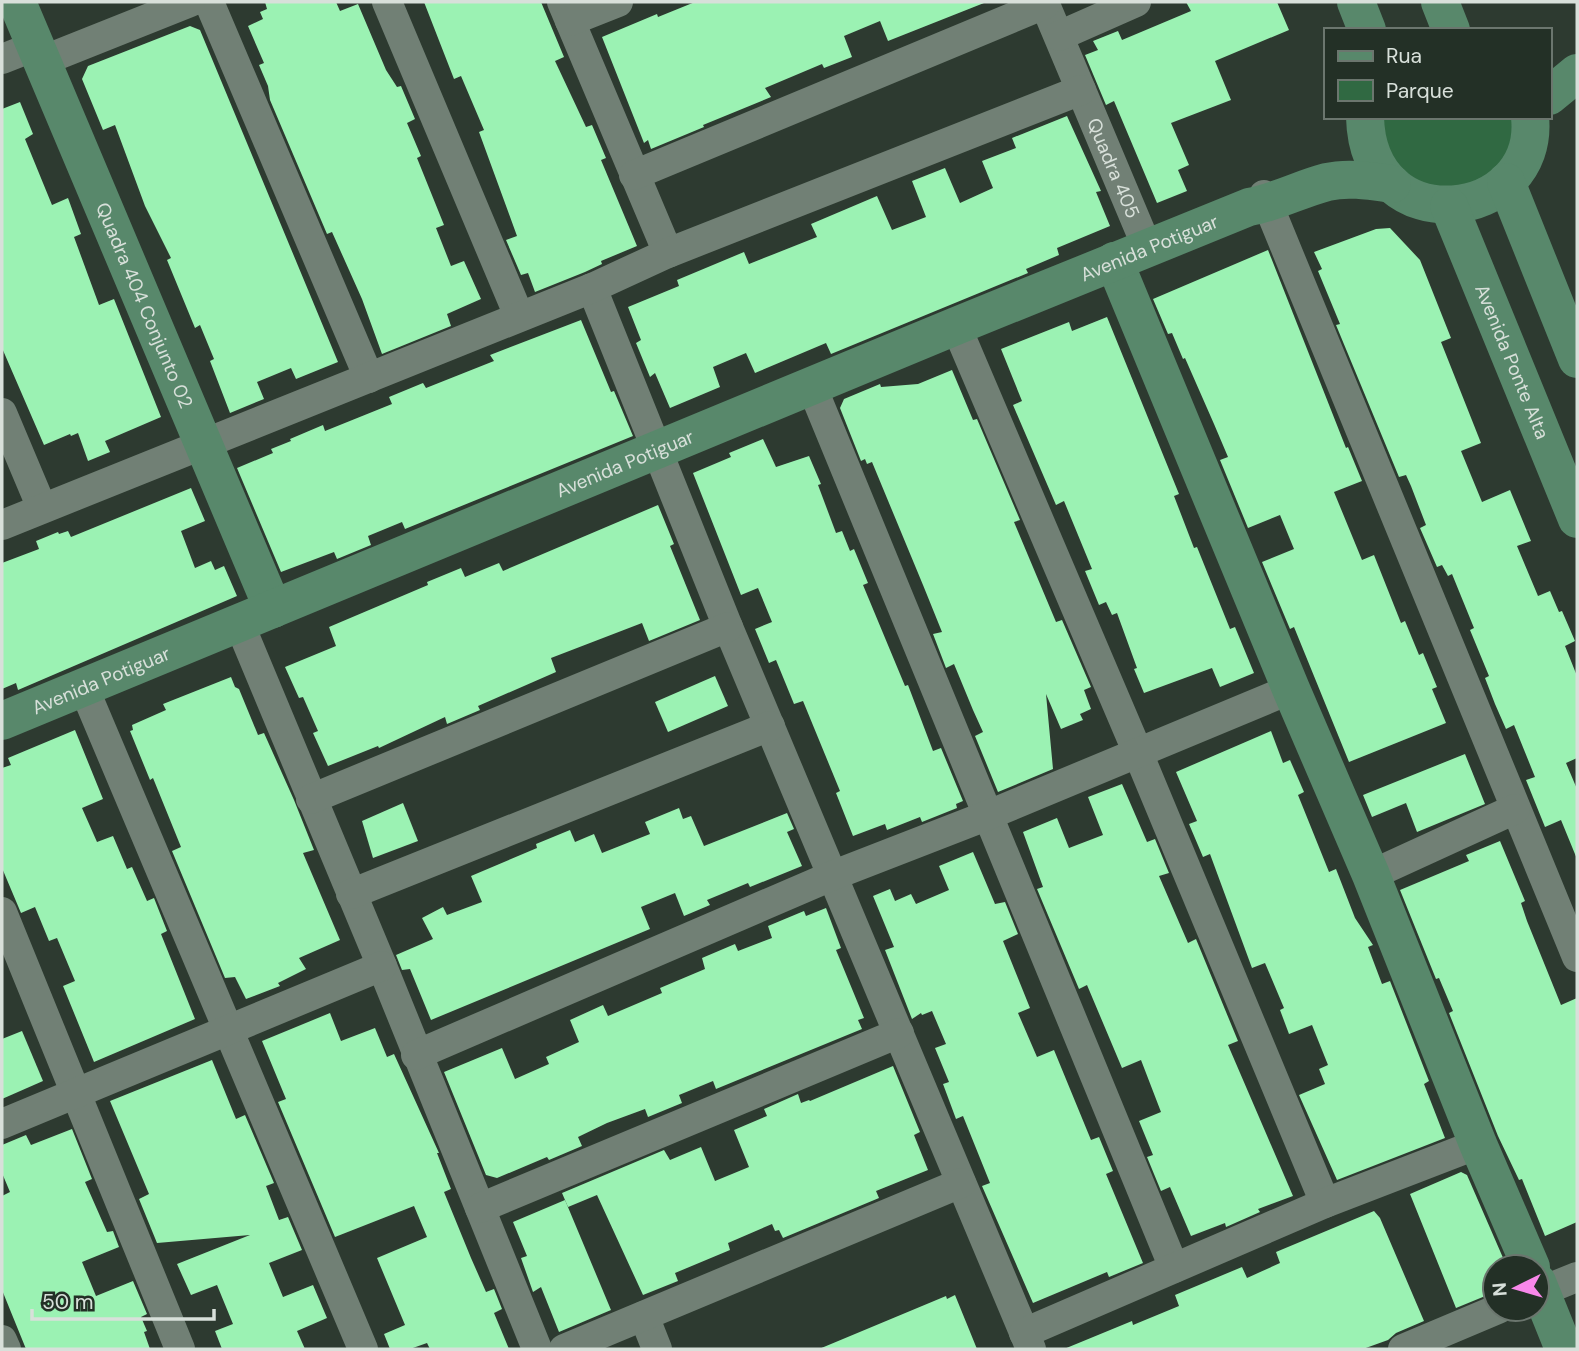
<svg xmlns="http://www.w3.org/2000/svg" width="1579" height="1351" font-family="'DM Sans',sans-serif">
<rect width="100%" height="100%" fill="#2d3a30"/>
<polygon fill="#306942" points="1374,117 1520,117 1519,140 1480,190 1402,183"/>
<g fill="#9bf2b3">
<polygon points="265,2 336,2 340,11 358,4 386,70 397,87 401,86 415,119 407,123 421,156 417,158 444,225 436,228 451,266 464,261 481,299 447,314 451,326 382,354 362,299 332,232 327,234 270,100 268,86 259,65 264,63 248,26 263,19 260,12 267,9"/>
<polygon points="424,2 541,2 564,57 555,61 586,127 592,125 606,158 601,160 637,246 601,261 602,264 585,272 535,292 528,273 521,275 506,240 517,236 479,132 484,130 461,76 454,79"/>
<polygon points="695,2 983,2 984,3 888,41 880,21 844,36 852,57 824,68 822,64 765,88 771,97 703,125 704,127 651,149 648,140 644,143 602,37 657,14 658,17"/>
<polygon points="1186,2 1277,2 1289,30 1215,61 1231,100 1171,123 1189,165 1178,170 1187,191 1157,203 1114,101 1106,105 1085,55 1098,50 1093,41 1118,31 1122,40 1191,11"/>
<polygon points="190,26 200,30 338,362 296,379 291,368 257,382 264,399 230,413 210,361 214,359 200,325 195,328 167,260 171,258 145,206 115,125 103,130 82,79 88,66"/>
<polygon points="20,102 33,134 25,139 52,205 68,198 81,234 74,237 99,305 114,299 161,417 105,441 110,452 88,461 78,433 71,436 70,434 44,445 2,348 2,109"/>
<polygon points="1067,116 1101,191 1096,192 1110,226 1057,248 1059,255 1026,269 1028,273 831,354 826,343 755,373 746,353 713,367 720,387 670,408 655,373 650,377 636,343 641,340 628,307 679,286 677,280 744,252 749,264 817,237 811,224 877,196 892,230 926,217 912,181 945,168 960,203 993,188 982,161 1016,148 1012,138"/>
<polygon points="1390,228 1420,260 1451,338 1441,342 1481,443 1461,451 1482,502 1510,490 1531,541 1517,546 1538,596 1550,591 1559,612 1562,611 1575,641 1565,646 1577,676 1577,758 1566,763 1577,789 1577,859 1561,820 1545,827 1526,780 1535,777 1514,725 1506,729 1495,704 1485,678 1489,676 1470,630 1474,628 1452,574 1448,576 1442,565 1437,567 1420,528 1426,525 1411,486 1406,475 1399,477 1336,325 1340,324 1318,271 1322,269 1314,252 1376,229"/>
<polygon points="1268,250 1346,448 1348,447 1362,481 1334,492 1362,560 1374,555 1401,623 1405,621 1419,655 1423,653 1437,687 1432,689 1446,723 1349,762 1294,627 1290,629 1262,562 1294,549 1280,515 1248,528 1220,460 1228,457 1214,424 1185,358 1183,359 1172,333 1168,334 1153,299"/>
<polygon points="1107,317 1179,494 1174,496 1194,548 1197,547 1230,629 1235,627 1254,673 1220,687 1212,668 1144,693 1134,669 1137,668 1117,613 1112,615 1106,602 1099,605 1085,571 1092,569 1064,501 1056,505 1013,405 1022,401 1001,349 1069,322 1072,331"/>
<polygon points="581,320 611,392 614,391 633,436 405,529 402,522 368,536 371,545 337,559 334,552 281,572 237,468 273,453 271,449 291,441 290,439 323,425 325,431 392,404 389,397 423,383 426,388 494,361 490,355"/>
<polygon points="952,370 973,420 977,419 1020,520 1014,522 1056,622 1062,620 1091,687 1084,690 1091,709 1080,714 1083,720 1061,729 1046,694 1053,769 998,792 975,736 983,732 973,710 954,664 946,668 933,634 942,632 923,585 872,462 867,464 865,459 861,461 840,408 844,399 880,384 881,387 918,384"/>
<polygon points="763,439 776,467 809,456 821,484 818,485 836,533 842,531 850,551 854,549 868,583 863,585 905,686 908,685 933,751 941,748 963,801 956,804 957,808 922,822 920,817 887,830 885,824 853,836 836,793 840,791 803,701 794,704 776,660 769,663 755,629 772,622 758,588 741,595 693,473 731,457 729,453"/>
<polygon points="191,488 205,521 181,531 195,568 211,561 215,570 224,566 237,596 18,690 16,683 2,689 2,563 39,549 36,541 58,532 59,534 68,531 71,537"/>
<polygon points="658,505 674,544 670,546 700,620 649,641 642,623 551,658 556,672 478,706 480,710 447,724 445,717 379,748 378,746 328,766 313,733 318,731 303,697 299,698 285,667 336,646 329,627 428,585 427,582 461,568 465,577 499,563 503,571"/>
<polygon points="715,676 728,706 668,732 655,702"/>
<polygon points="231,677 235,687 239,689 258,735 264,733 294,800 314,850 303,853 340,940 299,958 306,969 278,983 280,986 246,999 235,977 225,978 172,851 181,847 153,778 150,780 130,731 133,730 132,725 166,710 163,704"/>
<polygon points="75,730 103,799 82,808 97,842 113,836 127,869 132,867 147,901 154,898 167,931 161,934 195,1019 94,1062 63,986 75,981 57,938 49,941 35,907 21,913 2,868 2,768 11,765 8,758"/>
<polygon points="1271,731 1283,763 1290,760 1304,792 1298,795 1329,872 1336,869 1355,918 1373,945 1368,947 1382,984 1390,981 1429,1081 1424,1084 1445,1138 1337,1180 1299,1095 1325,1084 1319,1069 1328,1065 1312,1025 1289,1034 1280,1010 1284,1008 1265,963 1252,968 1210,854 1203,857 1189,824 1197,821 1176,772"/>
<polygon points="1465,754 1485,804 1417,832 1406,803 1372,817 1363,795"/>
<polygon points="1122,784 1147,842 1155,839 1169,873 1159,876 1188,943 1196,939 1238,1041 1228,1045 1293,1196 1258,1209 1260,1212 1226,1227 1225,1223 1191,1236 1170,1187 1161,1191 1147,1157 1153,1155 1139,1121 1161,1112 1141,1060 1122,1068 1087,985 1079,989 1037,889 1043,887 1023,832 1057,818 1069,848 1103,835 1088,797"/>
<polygon points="403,803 418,841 373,858 362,821"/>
<polygon points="679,808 683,819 691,816 704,846 787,813 794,829 787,832 802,866 750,887 748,883 707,900 710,905 684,916 675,893 641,907 650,929 431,1020 410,969 402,970 396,955 433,939 422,918 443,907 447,915 482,902 471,876 537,848 536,844 570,830 575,842 594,834 602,853 650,834 645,822"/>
<polygon points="1500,841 1525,901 1521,903 1527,921 1561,1005 1577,998 1577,1222 1545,1236 1522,1179 1519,1180 1498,1136 1449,1013 1453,1011 1439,978 1436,979 1400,890 1469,861 1466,855"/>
<polygon points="973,852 995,904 1005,902 1018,934 1003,941 1030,1008 1018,1013 1037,1057 1054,1050 1091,1140 1099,1137 1113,1171 1106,1174 1143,1263 1109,1277 1107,1272 1033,1303 982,1186 990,1183 963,1116 956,1119 943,1084 949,1082 935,1048 946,1044 932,1011 922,1015 921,1013 912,1019 885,950 894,947 873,896 890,889 895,901 911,894 916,904 949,890 939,866"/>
<polygon points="826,908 841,948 836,950 864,1018 858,1020 862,1029 716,1089 713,1081 679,1095 682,1103 648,1117 645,1109 607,1123 578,1137 582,1146 549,1160 547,1157 497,1178 486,1175 444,1072 502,1048 515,1079 549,1064 546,1057 579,1042 570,1020 603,1005 608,1016 662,993 660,988 705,969 702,958 735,944 738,951 772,938 768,926 804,911 806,916"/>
<polygon points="330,1013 341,1041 375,1028 387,1057 394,1054 439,1153 437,1153 451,1189 444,1192 471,1258 486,1292 494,1289 502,1309 494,1313 509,1349 430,1349 427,1343 410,1349 390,1349 384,1334 405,1325 377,1258 427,1237 414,1206 335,1237 278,1102 286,1099 262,1041"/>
<polygon points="22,1031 43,1081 2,1099 2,1039"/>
<polygon points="212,1060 236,1119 245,1115 274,1183 266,1186 279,1220 288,1217 302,1250 269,1263 283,1297 313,1285 327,1318 297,1331 305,1349 222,1349 215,1331 233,1324 217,1285 191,1295 177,1264 250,1235 157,1243 139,1199 149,1194 110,1101"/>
<polygon points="893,1066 920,1132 914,1135 928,1170 876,1191 879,1198 783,1238 779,1230 775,1231 772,1224 728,1243 730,1250 675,1273 678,1281 643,1295 597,1195 568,1207 562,1193 664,1150 670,1160 701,1147 715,1181 749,1167 734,1130 767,1116 764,1109 798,1094 801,1103 809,1100 810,1101"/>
<polygon points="72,1129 92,1179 85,1182 107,1232 113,1231 119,1247 82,1262 96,1296 133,1281 147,1314 141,1317 147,1331 144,1332 150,1349 26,1349 2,1290 2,1196 10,1192 2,1173 2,1145 26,1135 31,1145"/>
<polygon points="1461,1172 1467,1175 1507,1267 1495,1267 1495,1292 1456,1308 1410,1194"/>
<polygon points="565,1200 611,1310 559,1332 541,1287 533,1292 521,1258 527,1256 513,1222"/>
<polygon points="1374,1211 1380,1218 1424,1321 1396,1333 1388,1340 1363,1349 1064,1349 1132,1321 1133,1325 1179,1306 1175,1295 1242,1267 1247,1278 1280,1263 1276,1252"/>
<polygon points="955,1295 977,1349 819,1349 946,1296 947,1299"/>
</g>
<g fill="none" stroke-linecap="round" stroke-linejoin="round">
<g stroke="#718075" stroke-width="30">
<polyline points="209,2 369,378"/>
<polyline points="387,2 519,316"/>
<polyline points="562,2 668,253"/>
<path id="s1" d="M1044,2L1147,247"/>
<polyline points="570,21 618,2"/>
<polyline points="1059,36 1136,2"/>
<polyline points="2,59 35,46"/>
<polyline points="42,61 190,2"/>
<polyline points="634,175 1045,4"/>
<polyline points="1264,195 1577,957"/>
<polyline points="592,288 728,627 1031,1349"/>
<polyline points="956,326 1138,753 1325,1203"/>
<polyline points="812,387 1174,1268"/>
<polyline points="2,413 42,508"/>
<polyline points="2,525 592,288 668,253 1081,90"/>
<polyline points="239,623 382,966 537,1349"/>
<polyline points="83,686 363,1349"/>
<polyline points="311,799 728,627"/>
<polyline points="1371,875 1515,809"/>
<polyline points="351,894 770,726"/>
<polyline points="2,912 180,1349"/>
<polyline points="416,1055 834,875 986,816 1291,689"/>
<polyline points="2,1124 382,966"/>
<polyline points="480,1208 899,1033"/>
<polyline points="1537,1293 1577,1277"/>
<polyline points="644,1316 657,1349"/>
<polyline points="1024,1333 1325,1203 1478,1144"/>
<polyline points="2,1340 6,1349"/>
<polyline points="564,1349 961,1183"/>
<polyline points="1403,1349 1498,1309"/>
</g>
<g stroke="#58886b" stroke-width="38">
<path id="s2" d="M17,2L273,609"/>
<polyline points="1356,2 1367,30"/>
<polyline points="1440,2 1451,30"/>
<polyline points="1549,96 1577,73"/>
<path d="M1365,117C1368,245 1541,222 1530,117"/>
<polyline points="1506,182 1577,359"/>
<path id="s3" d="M1449,206L1577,519"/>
<polyline points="1114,261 1291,689 1371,875 1478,1144 1531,1267"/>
<path id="s4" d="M2,721L956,326L1249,207C1277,202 1300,189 1327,182C1348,177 1371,181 1392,184"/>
<polyline points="1537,1282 1564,1349"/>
</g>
</g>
<g text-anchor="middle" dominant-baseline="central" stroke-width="7" stroke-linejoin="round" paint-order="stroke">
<g font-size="19" fill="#d8e0da" stroke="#233026">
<text stroke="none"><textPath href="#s1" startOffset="180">Quadra 405</textPath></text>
<text stroke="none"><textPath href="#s4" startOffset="1241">Avenida Potiguar</textPath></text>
<text stroke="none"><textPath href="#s2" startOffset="329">Quadra 404 Conjunto 02</textPath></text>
<text stroke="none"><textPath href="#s3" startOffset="168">Avenida Ponte Alta</textPath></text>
<text stroke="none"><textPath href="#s4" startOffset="674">Avenida Potiguar</textPath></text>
<text stroke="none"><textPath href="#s4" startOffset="107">Avenida Potiguar</textPath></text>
</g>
</g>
<rect width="1579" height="1351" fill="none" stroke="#d8e0da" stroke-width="7"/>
<rect x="1324" y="28" width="228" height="91" fill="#233026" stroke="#6b766e" stroke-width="2"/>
<rect x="1338" y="51" width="35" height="10" fill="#58886b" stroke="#6b766e" stroke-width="2"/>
<text x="1386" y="63" font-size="21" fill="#d8e0da">Rua</text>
<rect x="1338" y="80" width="35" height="21" fill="#306942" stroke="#6b766e" stroke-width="2"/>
<text x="1386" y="98" font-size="21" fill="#d8e0da">Parque</text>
<g transform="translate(1516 1288) rotate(265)"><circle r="33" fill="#233026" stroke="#6b766e" stroke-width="2"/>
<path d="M0-5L12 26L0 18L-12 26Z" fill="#f888ea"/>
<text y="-10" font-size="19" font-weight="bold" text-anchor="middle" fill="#d8e0da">N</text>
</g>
<path d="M32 1309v10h182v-10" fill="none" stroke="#d8e0da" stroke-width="3.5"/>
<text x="42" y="1309" font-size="21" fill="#d8e0da" stroke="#233026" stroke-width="5" paint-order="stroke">50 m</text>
</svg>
